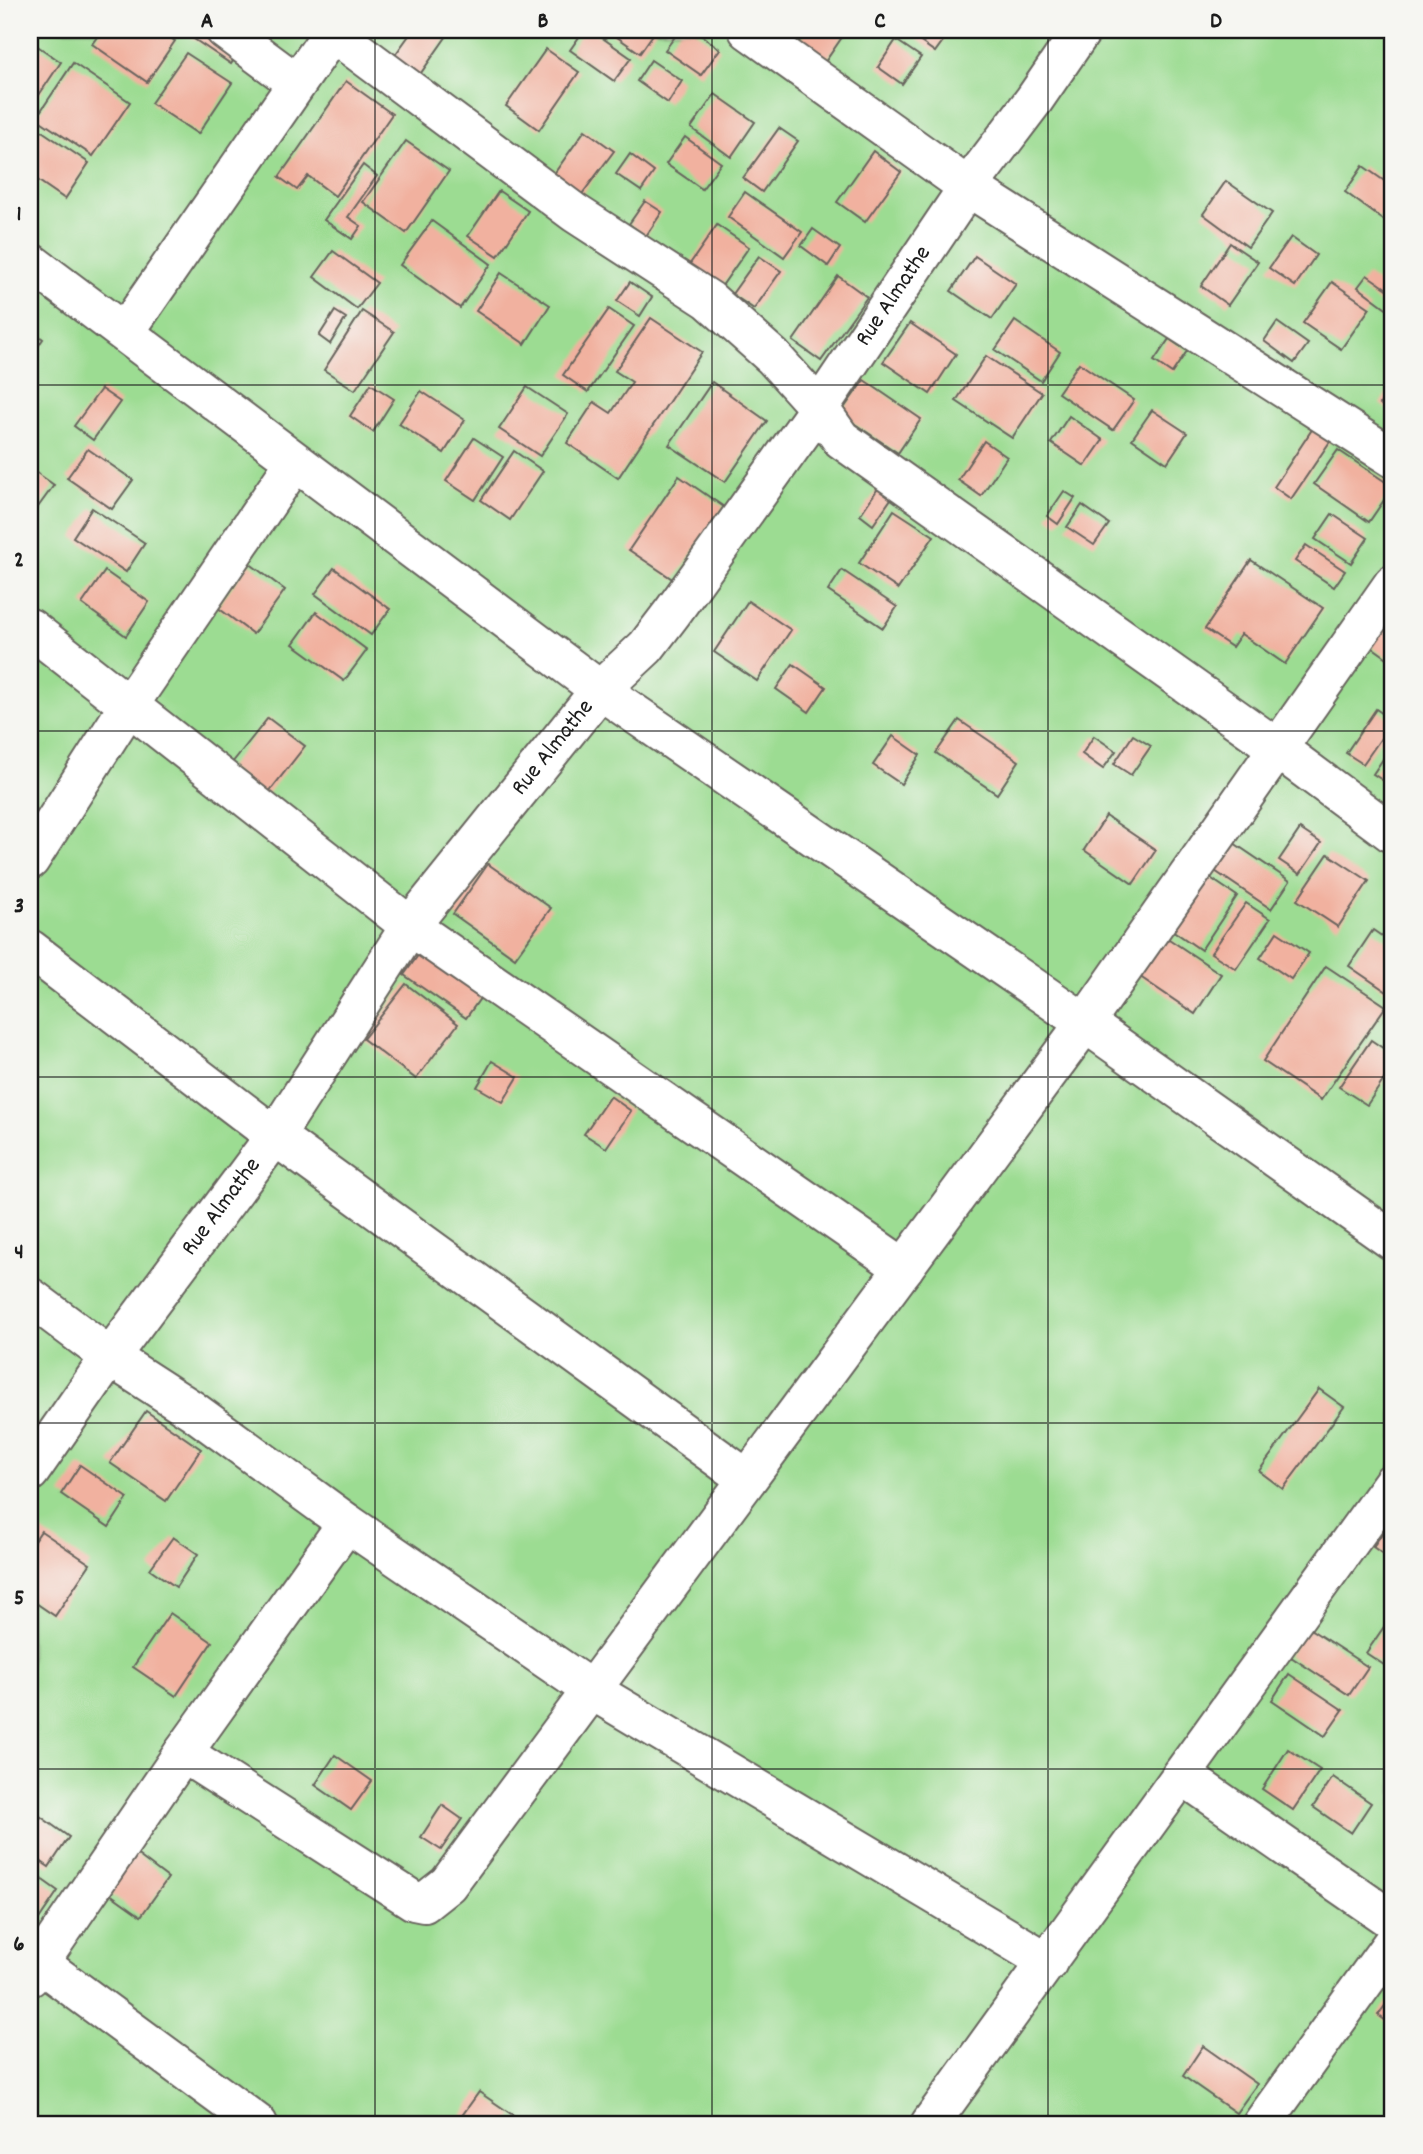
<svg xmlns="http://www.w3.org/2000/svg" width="1423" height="2154" font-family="Dekko,sans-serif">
<rect width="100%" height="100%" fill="#f6f6f2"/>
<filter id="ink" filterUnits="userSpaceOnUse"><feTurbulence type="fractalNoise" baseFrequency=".0143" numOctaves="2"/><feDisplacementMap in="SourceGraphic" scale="14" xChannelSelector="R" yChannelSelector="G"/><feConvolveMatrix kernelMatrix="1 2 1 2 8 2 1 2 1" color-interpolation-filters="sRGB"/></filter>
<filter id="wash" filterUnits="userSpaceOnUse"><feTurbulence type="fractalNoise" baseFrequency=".00686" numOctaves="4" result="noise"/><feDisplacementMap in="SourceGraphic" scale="28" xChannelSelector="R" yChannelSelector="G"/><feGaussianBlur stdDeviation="1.57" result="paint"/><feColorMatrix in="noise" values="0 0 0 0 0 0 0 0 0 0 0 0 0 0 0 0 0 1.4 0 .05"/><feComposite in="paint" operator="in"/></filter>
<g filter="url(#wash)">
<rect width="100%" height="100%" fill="#f1ead7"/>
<rect fill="#9cdc92" stroke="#5c7c57" stroke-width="2" x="30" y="30" width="1363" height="2094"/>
<g id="blocks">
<g fill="#f1b19f">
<polygon points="102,30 159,30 175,41 147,82 92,44"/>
<polygon points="195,30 211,30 241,49 231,64 191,37"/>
<polygon points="413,30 451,30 416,80 390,62"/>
<polygon points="584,30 591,30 631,58 614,81 570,50"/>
<polygon points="607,30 656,30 640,53"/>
<polygon points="680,30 694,30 720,49 701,75 665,50"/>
<polygon points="807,30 847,30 825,62 798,43"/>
<polygon points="904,30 951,30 935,52"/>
<polygon points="896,40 921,57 902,84 878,67"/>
<polygon points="30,41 61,62 33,104 30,101"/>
<polygon points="546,49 579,72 539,130 506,106"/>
<polygon points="186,53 232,83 198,134 151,103"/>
<polygon points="651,60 682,81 668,103 637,81"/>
<polygon points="73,63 130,102 93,156 36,118"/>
<polygon points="346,81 392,114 335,196 308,176 297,190 279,177"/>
<polygon points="715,94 755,122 731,157 691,128"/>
<polygon points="30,123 89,163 65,199 30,175"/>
<polygon points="779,128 798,141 762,192 743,178"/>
<polygon points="585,130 614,151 579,198 551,178"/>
<polygon points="685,137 721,163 702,189 666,164"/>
<polygon points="406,141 449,171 406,233 363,202"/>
<polygon points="873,151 901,172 865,222 837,202"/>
<polygon points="630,154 654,172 641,191 616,174"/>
<polygon points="363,165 377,176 348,217 361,226 352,239 324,220"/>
<polygon points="1363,166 1393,187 1393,227 1345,192"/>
<polygon points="1226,181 1272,213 1248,247 1203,214"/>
<polygon points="499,191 528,211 498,256 468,236"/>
<polygon points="745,192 802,232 784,257 728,217"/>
<polygon points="645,201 662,212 646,236 629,224"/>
<polygon points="432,221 491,264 460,308 400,265"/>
<polygon points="717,225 749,247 719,290 687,268"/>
<polygon points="813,229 840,248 828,266 801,246"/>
<polygon points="1291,237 1316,255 1295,286 1269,268"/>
<polygon points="1230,243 1258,262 1228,305 1201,286"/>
<polygon points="333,251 377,283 357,309 314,277"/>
<polygon points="759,256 781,271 754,309 732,294"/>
<polygon points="975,256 1016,284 992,319 951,291"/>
<polygon points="501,273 550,305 525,344 476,311"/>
<polygon points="1367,275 1393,293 1393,313 1358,287"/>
<polygon points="838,276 867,297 821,361 793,341"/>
<polygon points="630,282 652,297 640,316 617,301"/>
<polygon points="1332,282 1370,308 1341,349 1303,323"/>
<polygon points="609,309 634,326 588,392 563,375"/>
<polygon points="335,311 346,318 330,344 319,336"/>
<polygon points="362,311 394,332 355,390 324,370"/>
<polygon points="651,318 702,352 618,478 567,443 594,402 611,413 632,382 615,371"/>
<polygon points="1015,321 1060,352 1041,381 995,350"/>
<polygon points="1277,322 1308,344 1294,363 1264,341"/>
<polygon points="910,323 956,354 930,394 883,362"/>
<polygon points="30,329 43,339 30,358"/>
<polygon points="1169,339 1187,351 1172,373 1154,361"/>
<polygon points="986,356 1042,393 1012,438 956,401"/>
<polygon points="1079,363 1134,400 1113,430 1058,393"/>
<polygon points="864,380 921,419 898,453 840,414"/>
<polygon points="712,382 767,421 725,482 669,445"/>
<polygon points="371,384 394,399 373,432 350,416"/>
<polygon points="1393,384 1393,413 1380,404"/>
<polygon points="527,387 568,414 540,456 499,429"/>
<polygon points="101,389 120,402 93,440 74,426"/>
<polygon points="421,391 465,420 444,453 399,424"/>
<polygon points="1152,410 1187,433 1167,463 1132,439"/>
<polygon points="1069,416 1103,440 1085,466 1051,443"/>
<polygon points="1313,428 1331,440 1291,499 1274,487"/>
<polygon points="474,438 503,457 475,500 446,481"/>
<polygon points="984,441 1007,457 981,496 958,480"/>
<polygon points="88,449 133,480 112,509 67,478"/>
<polygon points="1338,450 1393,487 1369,522 1314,484"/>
<polygon points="514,451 543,471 510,520 481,500"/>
<polygon points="30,468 54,485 30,518"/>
<polygon points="679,476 724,507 674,580 629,550"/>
<polygon points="881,484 895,493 873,525 860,515"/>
<polygon points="1064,491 1075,498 1058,524 1047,516"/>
<polygon points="1082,505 1109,524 1094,545 1067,527"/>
<polygon points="92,508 145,543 126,572 73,537"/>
<polygon points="894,510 934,536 898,589 859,563"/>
<polygon points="1332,514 1368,538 1351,563 1315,539"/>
<polygon points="1306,545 1345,571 1334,587 1295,561"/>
<polygon points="1251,560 1323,608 1285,664 1241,634 1232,647 1205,629"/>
<polygon points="249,563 285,590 253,634 217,607"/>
<polygon points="334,568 390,609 371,635 315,594"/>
<polygon points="842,570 897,607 883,628 828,591"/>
<polygon points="105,571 149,602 126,636 82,604"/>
<polygon points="748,601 791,630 757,681 714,652"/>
<polygon points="316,612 367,650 344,681 293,644"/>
<polygon points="1384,623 1393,629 1393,662 1369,645"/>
<polygon points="793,664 826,687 809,712 776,689"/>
<polygon points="1376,709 1393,721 1363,764 1346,753"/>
<polygon points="268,718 305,746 265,797 228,768"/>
<polygon points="959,720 1019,761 997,794 936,753"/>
<polygon points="1133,735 1151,746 1131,775 1114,764"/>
<polygon points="893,736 920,755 901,784 873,765"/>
<polygon points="1094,736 1116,751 1103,769 1082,754"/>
<polygon points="1393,744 1393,787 1373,774"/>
<polygon points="1106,816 1156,850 1133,884 1084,850"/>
<polygon points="1300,829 1321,843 1300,874 1279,860"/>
<polygon points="1228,839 1290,881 1271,909 1209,867"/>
<polygon points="1328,854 1369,881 1338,927 1297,900"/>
<polygon points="488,864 551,908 515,958 453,914"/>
<polygon points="1209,877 1237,896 1201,950 1172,930"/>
<polygon points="1246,903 1270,919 1236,969 1211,953"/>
<polygon points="1373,930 1393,944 1393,996 1349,966"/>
<polygon points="1157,931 1221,974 1195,1014 1130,970"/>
<polygon points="1277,932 1309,953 1291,979 1260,958"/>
<polygon points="424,947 486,990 466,1018 404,975"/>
<polygon points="1326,966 1386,1006 1321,1100 1263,1061"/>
<polygon points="406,984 458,1024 416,1079 363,1039"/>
<polygon points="1371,1040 1393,1055 1393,1066 1367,1105 1339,1087"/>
<polygon points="492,1061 518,1077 503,1102 477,1087"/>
<polygon points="610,1096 631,1111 606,1148 584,1134"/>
<polygon points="1319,1389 1344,1407 1283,1489 1259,1471"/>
<polygon points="146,1411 201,1449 166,1501 110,1463"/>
<polygon points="80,1465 128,1498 109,1527 61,1494"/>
<polygon points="1393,1517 1393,1561 1373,1547"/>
<polygon points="41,1531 90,1564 55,1616 30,1599 30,1547"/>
<polygon points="173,1537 198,1554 176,1587 150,1569"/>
<polygon points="170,1613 212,1642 176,1696 133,1667"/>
<polygon points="1392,1615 1393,1616 1393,1671 1366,1653"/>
<polygon points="1307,1627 1368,1667 1349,1695 1288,1655"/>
<polygon points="1289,1674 1343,1710 1325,1736 1272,1700"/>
<polygon points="1288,1749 1320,1770 1293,1810 1262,1789"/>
<polygon points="335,1755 372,1781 351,1810 315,1785"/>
<polygon points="1333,1777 1371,1803 1351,1833 1313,1807"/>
<polygon points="442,1805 462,1819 441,1850 421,1837"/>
<polygon points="30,1809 69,1837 49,1867 30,1854"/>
<polygon points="135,1853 168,1878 141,1916 106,1891"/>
<polygon points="30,1871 58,1891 39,1919 30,1912"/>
<polygon points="1393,1995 1393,2026 1378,2015"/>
<polygon points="1203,2046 1257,2084 1236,2113 1183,2076"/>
<polygon points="479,2092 514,2116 508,2124 456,2124"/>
</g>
</g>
</g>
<g filter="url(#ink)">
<use href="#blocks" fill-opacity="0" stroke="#67645d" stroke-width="2"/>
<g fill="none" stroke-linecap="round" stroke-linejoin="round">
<g stroke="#67645d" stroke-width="42">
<g id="minor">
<polyline points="225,30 295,82"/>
<polyline points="748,30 968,187 1393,458"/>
<polyline points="332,32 575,213 709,300 773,357 819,408 841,439 1277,748 1393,834"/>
<polyline points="30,262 600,690 1085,1023 1393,1241"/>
<polyline points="125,332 334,30"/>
<polyline points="30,628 410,926 904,1268"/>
<polyline points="30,860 129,705 295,462"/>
<polyline points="30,949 275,1136 747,1479"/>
<polyline points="30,1297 110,1357 192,1410 347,1523 593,1691 1048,1962"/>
<path id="s1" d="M30,1472L110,1357L275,1136L410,926L600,690L646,647L672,613L819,408L968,187L1034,100L1082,30"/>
<polyline points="183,1753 414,1901 424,1903 448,1884 1085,1023 1393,584"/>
<polyline points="1182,1775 1393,1921"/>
<polyline points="30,1956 258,2124"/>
<polyline points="30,1977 183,1753 347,1523"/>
<polyline points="930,2124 1393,1482"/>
<polyline points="1262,2124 1393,1942"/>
</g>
</g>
<use href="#minor" stroke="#fff" stroke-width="38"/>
</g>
</g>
<path fill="none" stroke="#1c1c1c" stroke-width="2" stroke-opacity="0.55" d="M375,30V2124M712,30V2124M1048,30V2124M30,385H1393M30,731H1393M30,1077H1393M30,1423H1393M30,1769H1393"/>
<g text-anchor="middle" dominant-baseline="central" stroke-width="7" stroke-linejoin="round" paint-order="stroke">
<g font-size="24" fill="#1c1c1c" stroke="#f6f6f2">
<text stroke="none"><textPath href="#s1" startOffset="1461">Rue Almathe</textPath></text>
<text stroke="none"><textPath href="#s1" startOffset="894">Rue Almathe</textPath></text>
<text stroke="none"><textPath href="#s1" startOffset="327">Rue Almathe</textPath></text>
</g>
</g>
<rect width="1423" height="2154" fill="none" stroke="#f6f6f2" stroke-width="77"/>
<rect x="38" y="38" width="1346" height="2078" fill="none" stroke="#1c1c1c" stroke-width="2.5"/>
<g font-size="23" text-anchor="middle" font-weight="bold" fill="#1c1c1c">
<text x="207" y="27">A</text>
<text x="543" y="27">B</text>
<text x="880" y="27">C</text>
<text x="1216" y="27">D</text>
<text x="19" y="220">1</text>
<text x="19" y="566">2</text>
<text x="19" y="912">3</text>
<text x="19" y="1258">4</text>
<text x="19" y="1604">5</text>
<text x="19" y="1950">6</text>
</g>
</svg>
